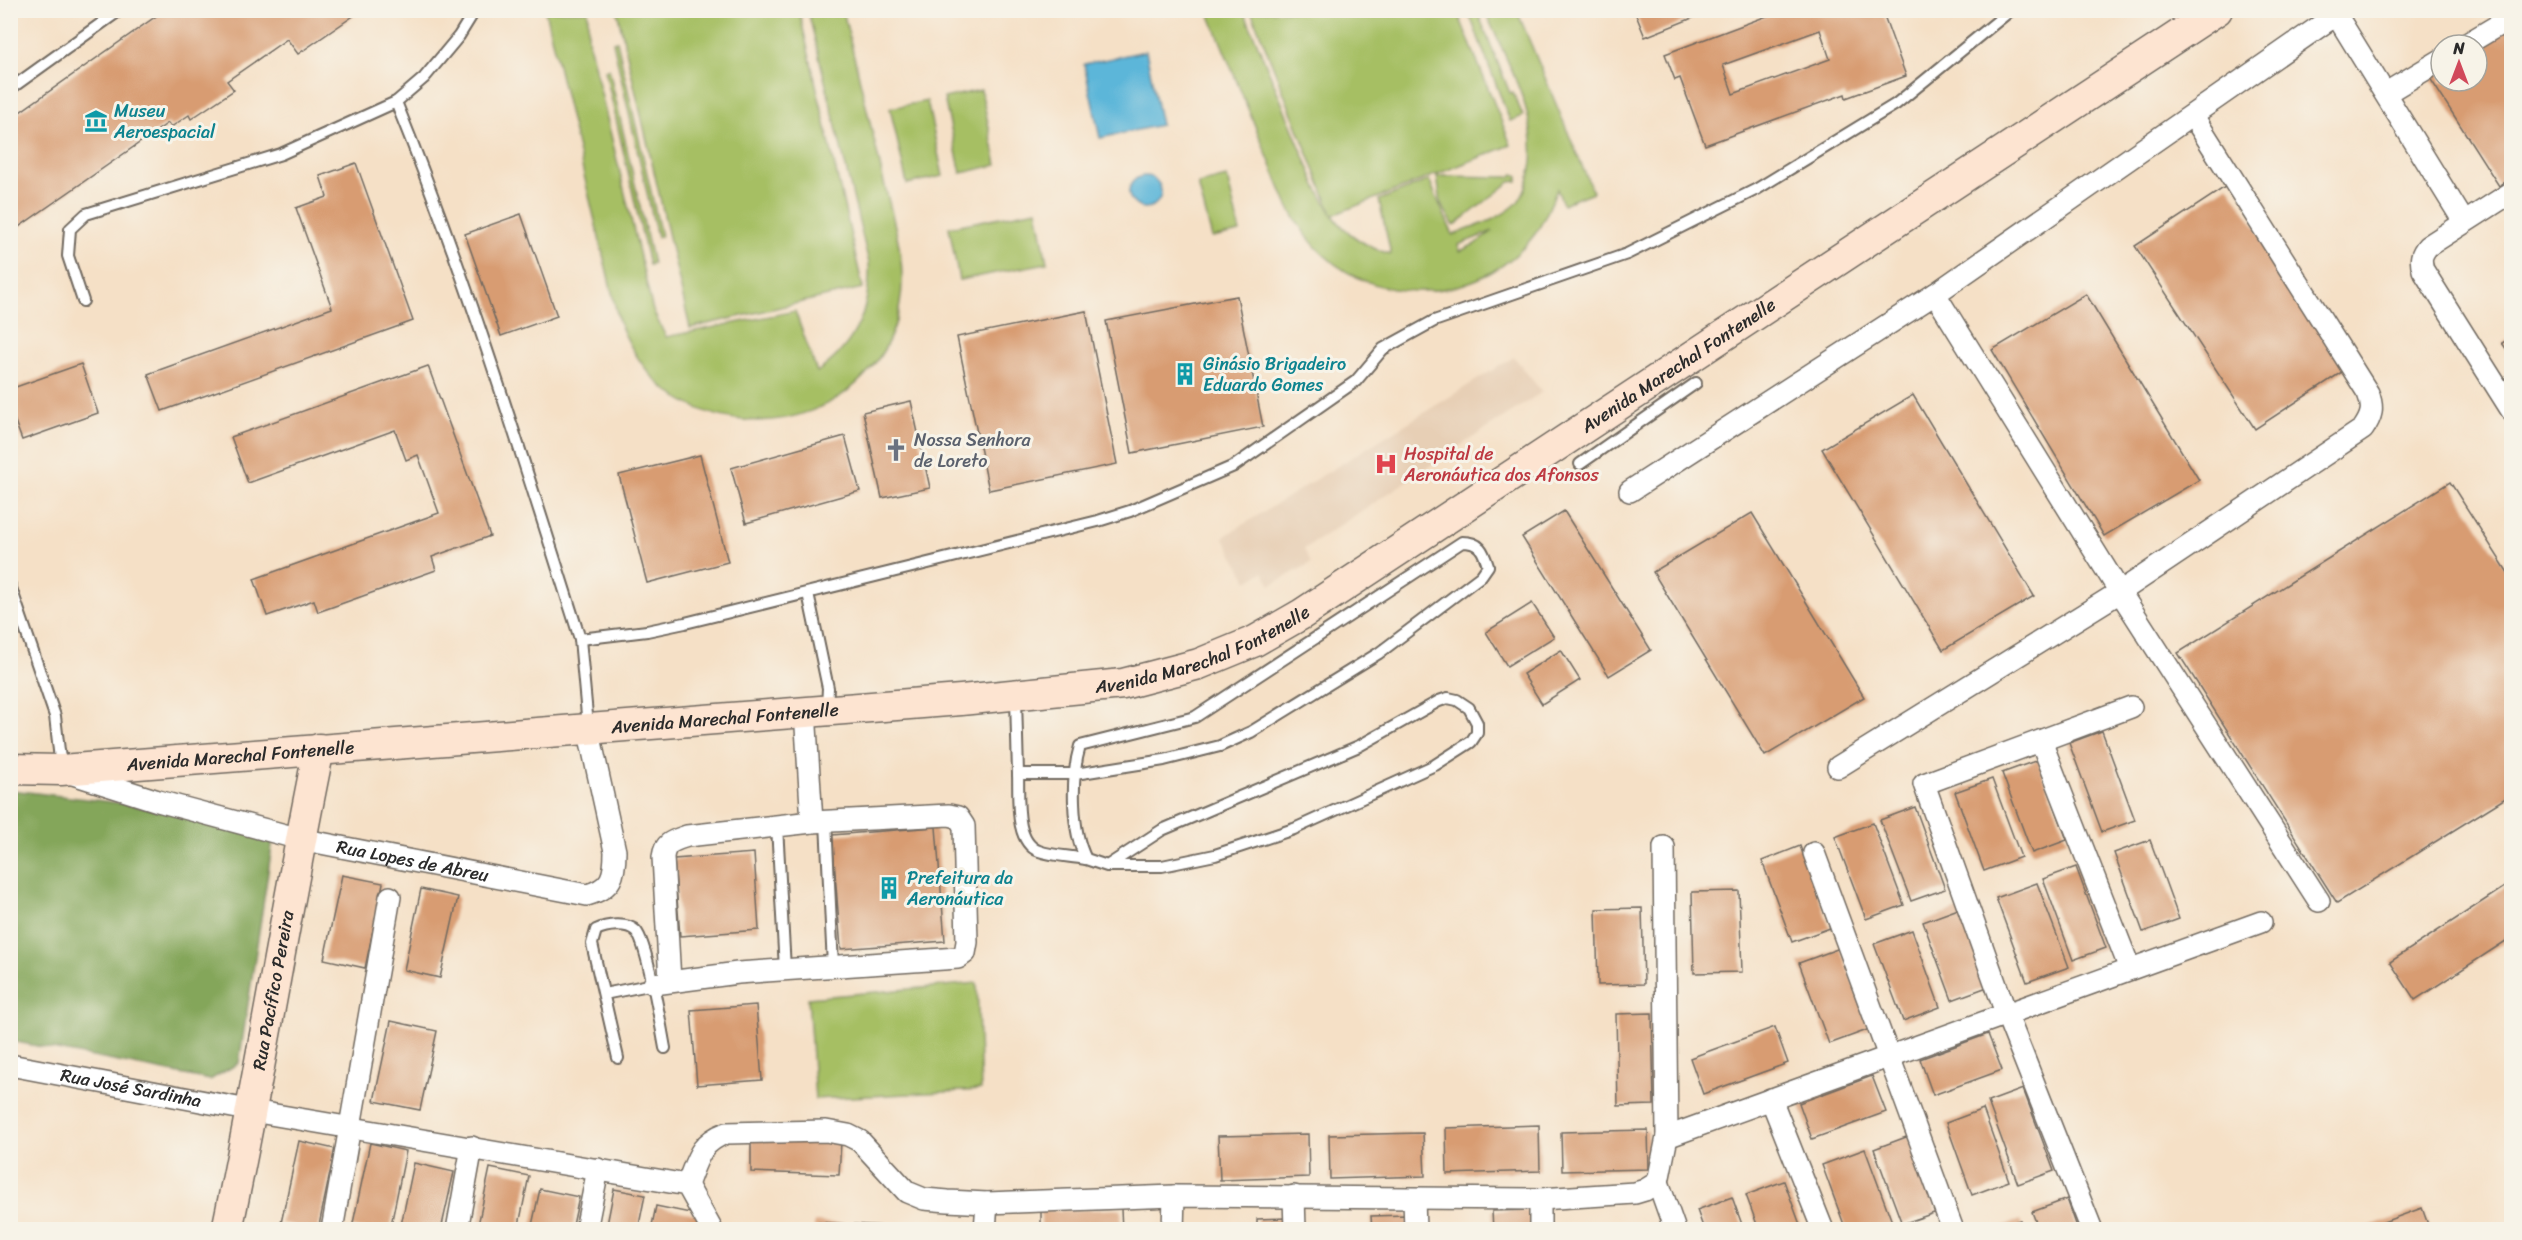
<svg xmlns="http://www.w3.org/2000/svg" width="2522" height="1240" font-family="Sriracha,sans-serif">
<rect width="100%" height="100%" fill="#f7f3e8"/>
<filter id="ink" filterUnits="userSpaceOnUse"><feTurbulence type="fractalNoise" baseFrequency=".0167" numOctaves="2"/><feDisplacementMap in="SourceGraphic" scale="12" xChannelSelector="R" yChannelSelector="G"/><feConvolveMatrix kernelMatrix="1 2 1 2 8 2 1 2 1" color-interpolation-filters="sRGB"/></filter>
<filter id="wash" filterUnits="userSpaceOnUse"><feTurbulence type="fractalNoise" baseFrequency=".008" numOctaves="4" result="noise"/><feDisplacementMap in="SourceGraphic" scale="24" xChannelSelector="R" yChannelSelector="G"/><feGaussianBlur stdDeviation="1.35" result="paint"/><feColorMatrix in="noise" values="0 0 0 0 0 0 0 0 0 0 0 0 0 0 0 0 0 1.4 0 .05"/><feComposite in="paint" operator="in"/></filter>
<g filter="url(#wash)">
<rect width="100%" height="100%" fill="#f5e0c6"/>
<polygon fill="#e7cfb5" points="1514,357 1542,392 1304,549 1311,563 1271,585 1263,572 1248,581 1223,537"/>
<g fill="#a6bf64" stroke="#687548" stroke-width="1.5" fill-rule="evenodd">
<path d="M545,11H588V39L653,311L666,337L795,311L817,372C855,346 871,309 869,263L808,11H843C856,64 869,117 881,170C891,214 908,259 900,304C882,410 757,453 672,394C647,377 631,350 619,322Z"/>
<polygon points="617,11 799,11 863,288 690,328"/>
<path d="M1208,11H1244L1317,188L1332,214L1251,11H1457L1511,145L1333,215C1345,234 1370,249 1391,254L1379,200L1429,180L1453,235C1474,227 1498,220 1515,205C1522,199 1525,189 1528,181C1546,125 1506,61 1485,11H1517L1593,192L1563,204L1557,189C1551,204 1545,220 1535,234C1486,300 1385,311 1324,255C1308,241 1297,223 1287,204ZM1493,231L1475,244L1460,251L1458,245Z"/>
<polygon points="1468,11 1477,11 1510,93 1513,92 1523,116 1510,121"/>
<polygon points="617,41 661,236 657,237 613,42"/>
<polygon points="609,69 653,264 649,265 605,70"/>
<polygon points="981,90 997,165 961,173 944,98"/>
<polygon points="927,101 943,176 907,184 890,108"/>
<polygon points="1514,174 1518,176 1518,181 1510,182 1454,226 1441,204 1437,176 1510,177"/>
<polygon points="1227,177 1240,232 1212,238 1198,184"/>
<polygon points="1037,210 1047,263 959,280 949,227"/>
<polygon points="977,983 981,1090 815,1099 808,998"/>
</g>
<polygon fill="#84a65a" stroke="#586842" stroke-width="1.5" points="11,790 120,803 274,833 239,1063 210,1080 11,1041"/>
<g fill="#5bb6d9" stroke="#437082" stroke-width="1.5">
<polygon points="1146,51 1161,125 1100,138 1084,64"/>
<circle cx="1145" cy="192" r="16"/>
</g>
<g id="blocks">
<g fill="#d89c72" fill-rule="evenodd">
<polygon points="165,10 362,10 298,54 287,39 227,81 234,90 191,119 189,115 171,127 168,123 10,233 10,119"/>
<polygon points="1634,10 1710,10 1710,11 1645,37"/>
<path d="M1783,10H1882L1906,76L1846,98L1845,94L1705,145L1680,78L1675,80L1665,54ZM1820,30L1830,59L1733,94L1723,65Z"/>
<polygon points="2512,22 2512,178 2499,186 2428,75 2441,66 2441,81 2477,81 2477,44"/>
<polygon points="356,163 413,321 162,411 148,374 332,308 296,208 327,197 320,176"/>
<polygon points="2228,185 2348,368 2255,429 2135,246"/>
<polygon points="521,214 557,316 501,336 465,234"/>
<polygon points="2086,294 2199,480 2104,536 1992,350"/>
<polygon points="1237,296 1263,427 1132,453 1106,321"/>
<polygon points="1086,311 1117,464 989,490 957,337"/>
<polygon points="2512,337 2512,357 2502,343"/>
<polygon points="81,364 98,413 22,440 10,408 10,389"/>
<polygon points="428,366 490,536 432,557 436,570 318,612 314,600 267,616 254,579 439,513 418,455 406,460 395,430 248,483 231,437"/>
<polygon points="1913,395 2034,596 1943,650 1822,449"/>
<polygon points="911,401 930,488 882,498 863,412"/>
<polygon points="845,436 860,491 746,523 731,468"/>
<polygon points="700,455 728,562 647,583 619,475"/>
<polygon points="2450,482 2512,579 2512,794 2337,903 2178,653"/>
<polygon points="1564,511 1651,650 1609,676 1522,537"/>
<polygon points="1752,513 1864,697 1765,756 1653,572"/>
<polygon points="1532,603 1554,637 1507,666 1486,632"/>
<polygon points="1561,650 1580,680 1542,704 1523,674"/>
<polygon points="2102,731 2135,820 2102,832 2069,743"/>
<polygon points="2038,760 2067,840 2032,853 2002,773"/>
<polygon points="1992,779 2021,857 1984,871 1955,792"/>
<polygon points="1915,807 1945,889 1911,901 1880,820"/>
<polygon points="1873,823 1904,905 1866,919 1835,837"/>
<polygon points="936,827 945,941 841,949 832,835"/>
<polygon points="2150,840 2179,919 2143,932 2114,853"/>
<polygon points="1800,846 1830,928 1792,942 1762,861"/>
<polygon points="754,853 759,930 680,936 674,859"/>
<polygon points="2076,867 2106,948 2073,960 2043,879"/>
<polygon points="342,875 383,883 365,968 324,959"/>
<polygon points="2512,882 2512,937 2415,1000 2390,962"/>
<polygon points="2037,883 2069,967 2027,982 1996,898"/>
<polygon points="421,889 458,897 440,978 404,970"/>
<polygon points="1739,891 1742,972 1694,973 1692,892"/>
<polygon points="1642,908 1644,984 1598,985 1596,909"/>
<polygon points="1961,908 1990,986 1952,1000 1923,922"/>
<polygon points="1912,930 1940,1007 1903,1021 1874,944"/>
<polygon points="1840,948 1870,1029 1829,1044 1799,963"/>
<polygon points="756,1005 762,1080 697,1085 691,1010"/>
<polygon points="1652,1013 1654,1105 1618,1106 1616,1014"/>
<polygon points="391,1021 437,1031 420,1110 374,1101"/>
<polygon points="1775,1027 1788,1063 1703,1094 1690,1058"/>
<polygon points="1988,1034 2002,1070 1933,1095 1920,1059"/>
<polygon points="1872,1076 1886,1112 1812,1139 1799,1103"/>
<polygon points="2023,1089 2054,1171 2018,1184 1988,1102"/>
<polygon points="1983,1109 2009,1181 1972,1195 1946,1123"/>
<polygon points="1539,1125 1540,1171 1447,1174 1446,1128"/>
<polygon points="1648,1130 1649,1169 1562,1171 1561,1132"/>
<polygon points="1423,1133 1425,1176 1330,1179 1329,1135"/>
<polygon points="1308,1134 1309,1177 1220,1180 1218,1136"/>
<polygon points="1909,1136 1937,1212 1902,1224 1874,1149"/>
<polygon points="751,1139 841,1142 839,1175 751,1172"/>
<polygon points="299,1141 335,1149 318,1230 281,1223"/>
<polygon points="370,1143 406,1151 390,1230 352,1228"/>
<polygon points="1865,1149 1895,1230 1846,1230 1822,1165"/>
<polygon points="414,1163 454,1172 441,1230 400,1230"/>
<polygon points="490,1168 529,1176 518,1230 477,1230"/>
<polygon points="1784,1181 1802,1230 1759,1230 1746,1195"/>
<polygon points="540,1189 579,1197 572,1230 531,1230"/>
<polygon points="614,1189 645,1195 638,1230 606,1230"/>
<polygon points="1732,1197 1744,1230 1704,1230 1697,1210"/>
<polygon points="2067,1199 2078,1230 2039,1230 2032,1212"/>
<polygon points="656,1206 700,1215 696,1230 651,1230"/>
<polygon points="2422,1208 2430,1230 2364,1230 2364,1229"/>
<polygon points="1121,1209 1122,1230 1041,1230 1041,1211"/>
<polygon points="1534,1210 1534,1230 1493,1230 1492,1211"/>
<polygon points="1407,1215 1408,1230 1372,1230 1371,1216"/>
<polygon points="1288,1218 1289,1230 1257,1230 1257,1219"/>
<polygon points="2020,1220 2024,1230 1994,1230 1994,1229"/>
<polygon points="814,1222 904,1227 904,1230 814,1230"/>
</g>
</g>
</g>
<g filter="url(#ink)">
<use href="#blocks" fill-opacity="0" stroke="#726a61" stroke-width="1.5"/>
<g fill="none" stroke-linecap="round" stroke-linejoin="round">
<g stroke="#726a61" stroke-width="14">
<g id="lane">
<polyline points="10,89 120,10"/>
<path d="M396,102C467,277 523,459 580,639L647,631L685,623L1098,521L1130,511L1234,466L1356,381L1383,349L1434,321L1627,254L1757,189L1896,104L2011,10"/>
<polyline points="83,301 68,256 70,229 86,214 281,154 396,102 424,78 459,36 475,10"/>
<polyline points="1580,464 1696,383"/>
<polyline points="10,585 55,716 61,768"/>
<polyline points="808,593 828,688 827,707"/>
<polyline points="580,639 588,726"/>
<path d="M1016,698L1018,774H1075L1164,760L1220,746L1251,732L1379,653L1481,576L1488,566C1483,550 1480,542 1462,542L1195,717L1080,746C1071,776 1071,830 1086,859L1107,866H1162L1215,855L1294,829L1435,765L1471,742L1477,733V723L1469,708L1457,700L1448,698L1439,701L1359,746L1162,830L1107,866"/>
<path d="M1018,774C1019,797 1014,842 1039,851C1053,856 1071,856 1086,859"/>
<polyline points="826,822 833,966"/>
<polyline points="777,826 785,969"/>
<polyline points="604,994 654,984"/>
<path d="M618,1058L592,944L596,930C606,925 627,922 636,931C648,945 661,1027 665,1048"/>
</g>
</g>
<g stroke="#726a61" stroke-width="24">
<g id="street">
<polyline points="2337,16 2464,222"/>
<polyline points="2465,45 2512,17"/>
<polyline points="2386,93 2441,60"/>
<path d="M2512,192L2428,246C2421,254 2420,259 2423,270L2512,411"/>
<polyline points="1935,294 2120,592 2319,901"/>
<polyline points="1630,491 1935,294 2343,10"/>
<polyline points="805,711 812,822"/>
<polyline points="2041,741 2130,969"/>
<path d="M1838,767L2120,592L2363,429C2372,416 2374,408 2368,393L2193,116"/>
<path id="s1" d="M73,774L158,801L300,839L587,895C612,888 615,876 615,851L588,728"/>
<polyline points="1814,853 1953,1230"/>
<path d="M654,984L738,973L958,958L965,953L967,942L964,826L958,817L949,815L812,822L687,836C673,841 665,842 663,857L670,981"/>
<path id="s2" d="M10,1065L264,1113L687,1185L712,1230"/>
<polyline points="1771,1099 1823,1230"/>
<polyline points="1667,1137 2261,922"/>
<polyline points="1658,1182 1675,1230"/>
<path d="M687,1185C697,1160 699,1143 726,1133L826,1131L848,1135L860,1141L907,1192L924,1199L948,1201L987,1203L1174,1196L1540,1199L1635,1193L1645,1190L1658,1182L1667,1137L1664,847"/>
<polyline points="1294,1196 1295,1230"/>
<polyline points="1414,1199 1415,1230"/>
<polyline points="1540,1199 1540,1230"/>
<polyline points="332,1230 390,897"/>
<polyline points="457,1230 472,1147"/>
<polyline points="586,1230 598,1169"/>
<polyline points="985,1230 987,1203"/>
<polyline points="1173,1230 1174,1196"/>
<polyline points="2092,1230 2006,1013 1924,784 2131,707"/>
</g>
</g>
<g stroke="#726a61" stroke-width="33">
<g id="secondary">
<path id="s3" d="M10,769L61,770L961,700L1123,684L1199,664L1255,641L1302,614L2217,10"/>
<path id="s4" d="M227,1230C261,1070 286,908 319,749"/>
</g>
</g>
<use href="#lane" stroke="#fff" stroke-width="10"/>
<use href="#street" stroke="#fff" stroke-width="21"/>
<use href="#secondary" stroke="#fde4d1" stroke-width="30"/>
</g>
</g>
<defs>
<g id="museum-bare" transform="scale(1.8)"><path d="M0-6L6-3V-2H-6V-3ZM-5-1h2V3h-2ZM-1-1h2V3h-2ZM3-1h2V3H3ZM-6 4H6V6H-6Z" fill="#0f9aa8" stroke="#f7f3e8" stroke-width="2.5" paint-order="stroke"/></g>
<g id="building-bare" transform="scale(1.8)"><path d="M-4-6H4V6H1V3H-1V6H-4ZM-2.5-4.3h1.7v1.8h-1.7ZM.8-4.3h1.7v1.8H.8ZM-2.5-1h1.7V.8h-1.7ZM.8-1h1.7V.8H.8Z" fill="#0f9aa8" stroke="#f7f3e8" stroke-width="2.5" paint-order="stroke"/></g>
<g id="church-bare" transform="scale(1.8)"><path d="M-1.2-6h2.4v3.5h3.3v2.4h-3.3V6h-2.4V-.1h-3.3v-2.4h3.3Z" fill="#6b7280" stroke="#f7f3e8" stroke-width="2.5" paint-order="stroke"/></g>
<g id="hospital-bare" transform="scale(1.8)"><path d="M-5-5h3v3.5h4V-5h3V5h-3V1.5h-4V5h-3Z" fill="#e0444e" stroke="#f7f3e8" stroke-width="2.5" paint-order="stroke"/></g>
</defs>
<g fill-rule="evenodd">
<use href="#museum-bare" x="96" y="121"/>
<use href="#building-bare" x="1185" y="374"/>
<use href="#church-bare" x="896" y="450"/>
<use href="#hospital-bare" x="1386" y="464"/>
<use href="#building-bare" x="889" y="888"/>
</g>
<g text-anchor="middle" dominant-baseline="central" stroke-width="6" stroke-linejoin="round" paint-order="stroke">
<g font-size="18" fill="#0d838f" stroke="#f7f3e8" text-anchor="start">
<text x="114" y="111">Museu<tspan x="114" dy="21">Aeroespacial</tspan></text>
<text x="1203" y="364">Ginásio Brigadeiro<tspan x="1203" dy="21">Eduardo Gomes</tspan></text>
<text x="907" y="878">Prefeitura da<tspan x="907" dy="21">Aeronáutica</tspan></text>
</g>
<g font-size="18" fill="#2b2b2b" stroke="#f7f3e8">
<text stroke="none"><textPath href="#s3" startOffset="1761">Avenida Marechal Fontenelle</textPath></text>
<text stroke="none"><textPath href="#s3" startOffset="1203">Avenida Marechal Fontenelle</textPath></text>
<text stroke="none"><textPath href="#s3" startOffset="717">Avenida Marechal Fontenelle</textPath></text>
<text stroke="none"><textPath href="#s3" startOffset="231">Avenida Marechal Fontenelle</textPath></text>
<text stroke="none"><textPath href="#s1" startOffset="351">Rua Lopes de Abreu</textPath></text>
<text stroke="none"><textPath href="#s4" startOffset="244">Rua Pacífico Pereira</textPath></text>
<text stroke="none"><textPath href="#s2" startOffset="123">Rua José Sardinha</textPath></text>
</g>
<g font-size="18" fill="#5b616d" stroke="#f7f3e8" text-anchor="start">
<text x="914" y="440">Nossa Senhora<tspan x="914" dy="21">de Loreto</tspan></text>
</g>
<g font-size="18" fill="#be3a42" stroke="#f7f3e8" text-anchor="start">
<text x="1404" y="454">Hospital de<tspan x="1404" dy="21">Aeronáutica dos Afonsos</tspan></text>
</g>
</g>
<rect width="2522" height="1240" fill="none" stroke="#f7f3e8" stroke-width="36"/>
<g transform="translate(2459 63)"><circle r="28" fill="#f7f3e8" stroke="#a5a39c" stroke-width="1.5"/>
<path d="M0-4.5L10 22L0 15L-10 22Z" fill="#d1495b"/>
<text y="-9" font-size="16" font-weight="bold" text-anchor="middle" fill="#2b2b2b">N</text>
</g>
</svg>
